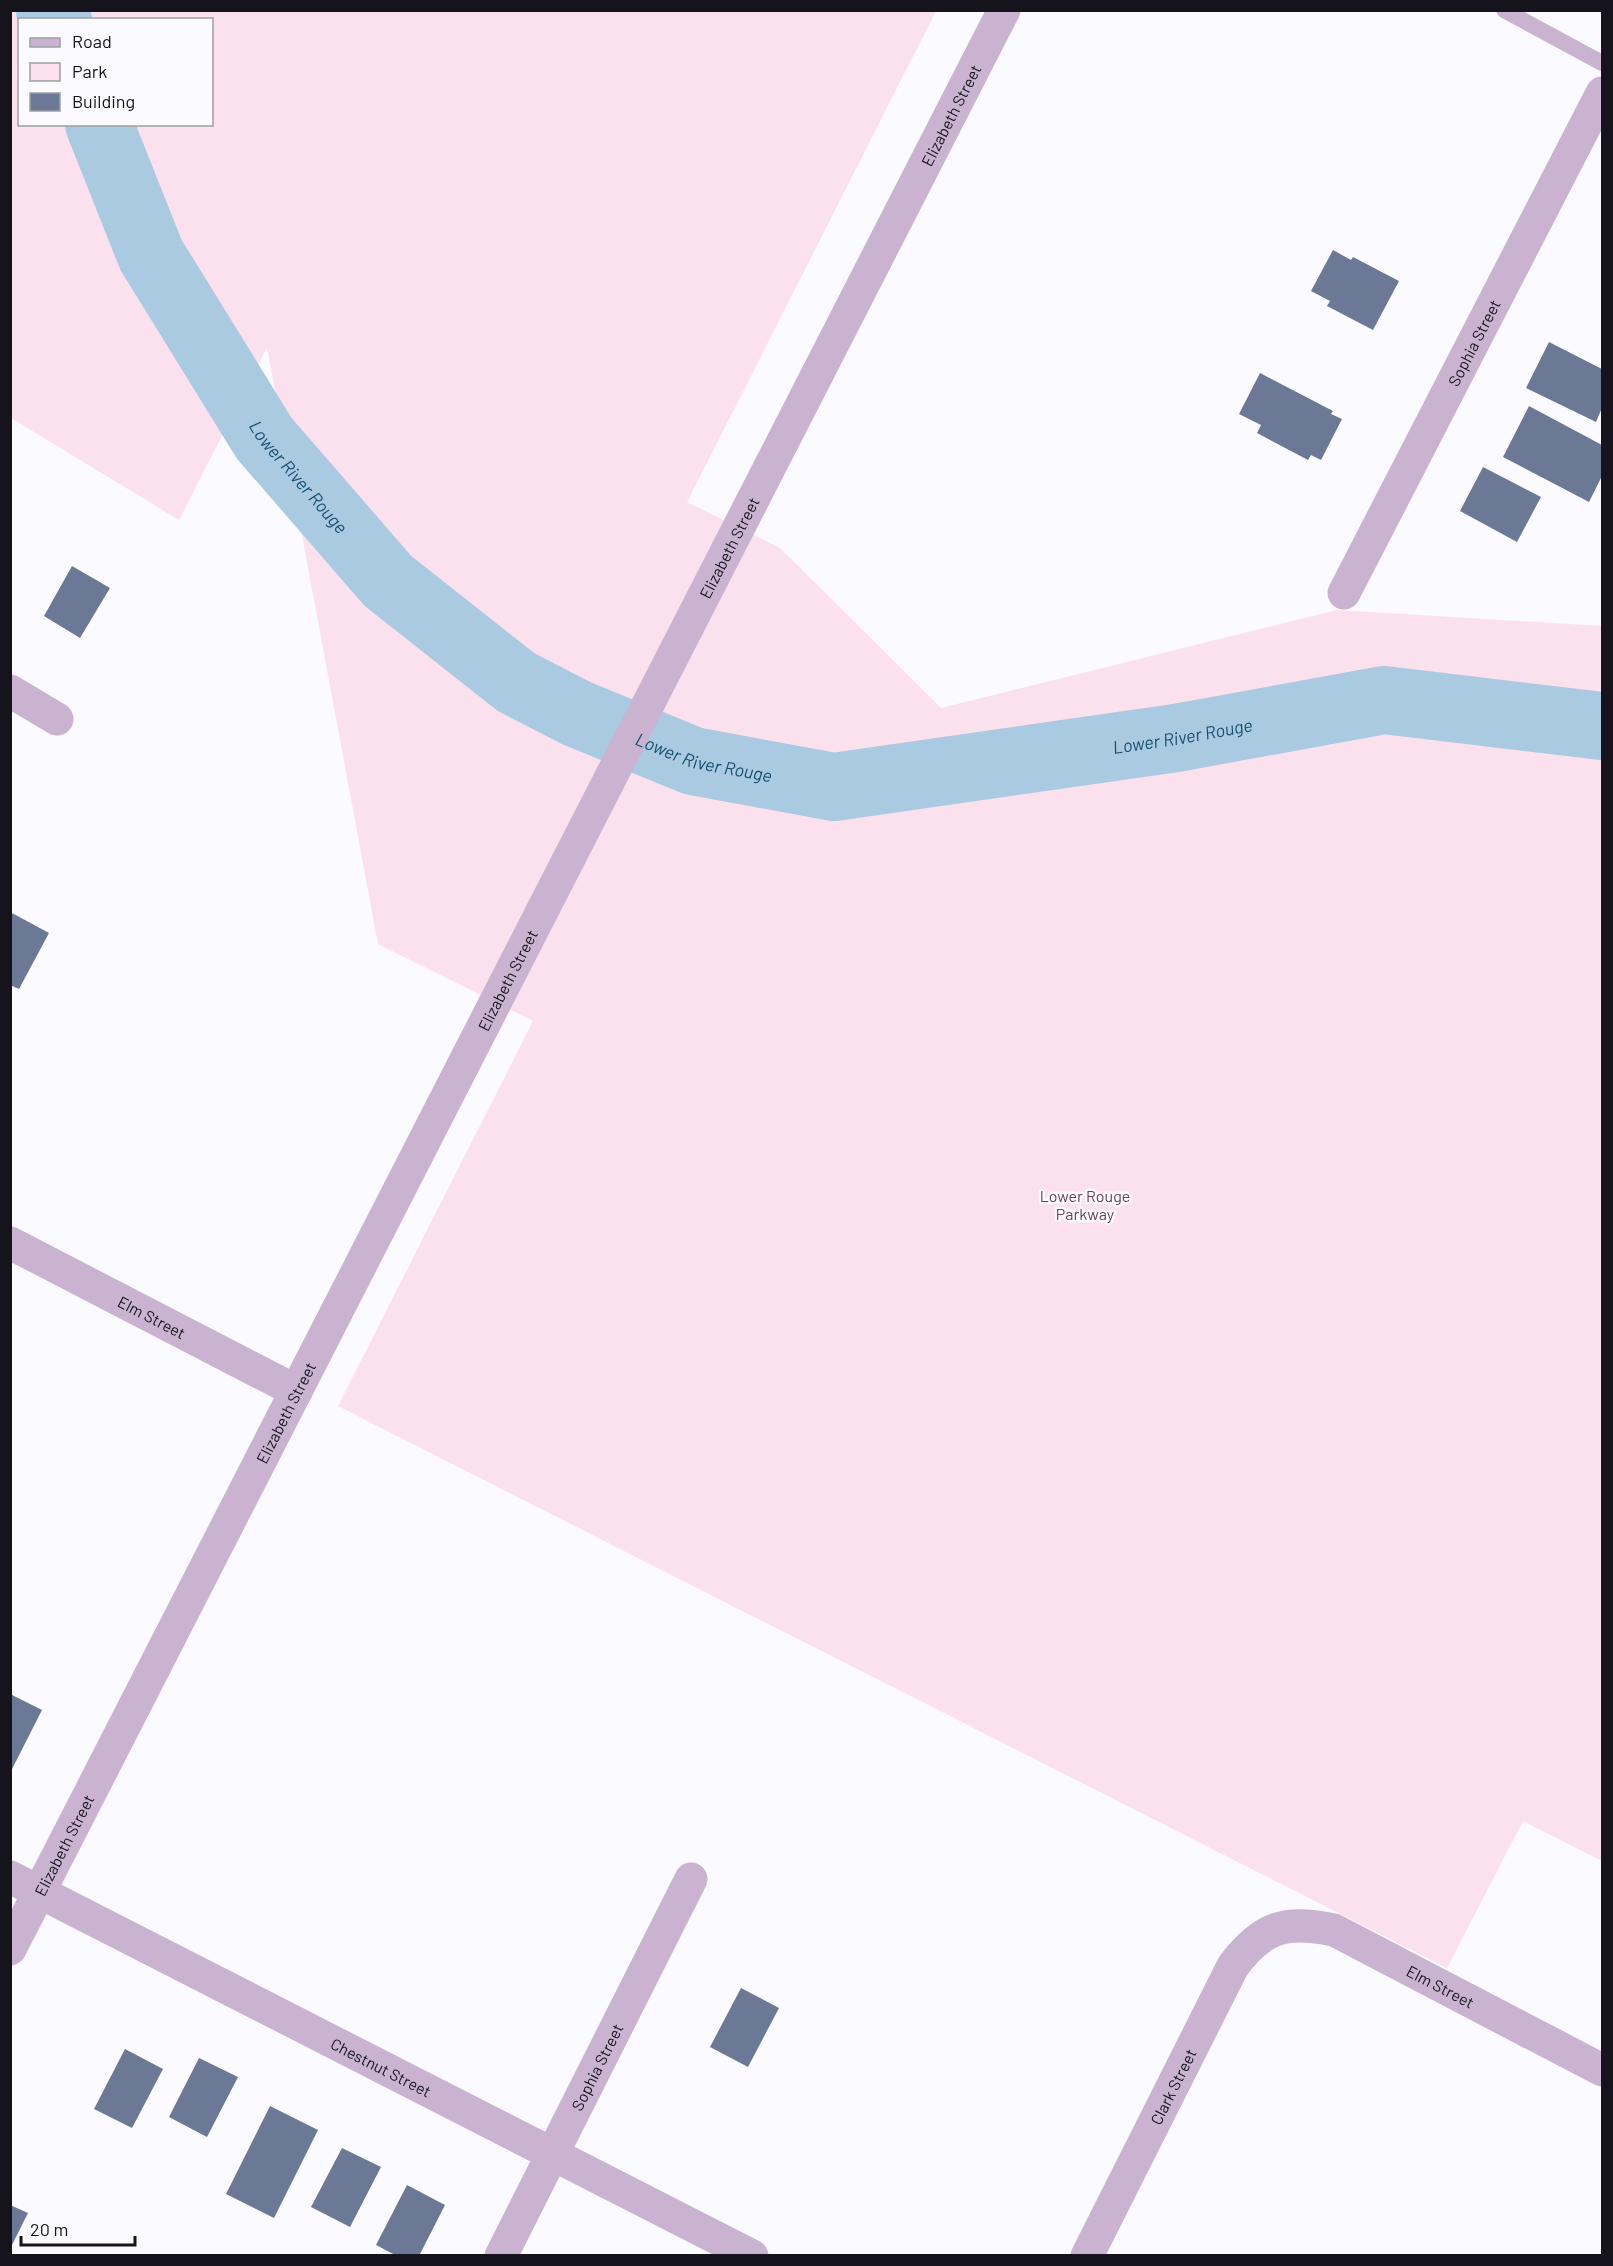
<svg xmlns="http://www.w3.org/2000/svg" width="1613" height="2266" font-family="Barlow,sans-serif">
<rect width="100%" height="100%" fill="#fafaff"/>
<path fill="#fbe0ee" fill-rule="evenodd" d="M10,11H936L687,502L780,548L941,708L1337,610L1602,626V1861L1523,1821L1447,1968L338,1406L533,1021L378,944L267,347L179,520L11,418ZM20,20H212V124H20Z"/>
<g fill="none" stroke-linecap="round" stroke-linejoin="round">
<g stroke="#a9cae1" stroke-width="68">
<polyline points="50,10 58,20"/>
<path id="s1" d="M99,124L151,255L264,438L388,581L516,682L576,713L693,761L834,787L1176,738L1384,700L1602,726"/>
</g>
</g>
<g fill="#6c7996">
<polygon points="1333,250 1351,260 1353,257 1399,281 1373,330 1327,306 1330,301 1311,291"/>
<polygon points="1549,342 1602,369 1602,408 1596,422 1526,388"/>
<polygon points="1260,373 1333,411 1331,414 1342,419 1321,460 1311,455 1308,460 1257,433 1261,425 1239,414"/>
<polygon points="1529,406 1602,445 1602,476 1589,502 1503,457"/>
<polygon points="1483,467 1541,497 1517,542 1460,511"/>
<polygon points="72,566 110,588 80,638 44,616"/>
<polygon points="10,912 49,933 19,989 10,985"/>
<polygon points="10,1694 42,1710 10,1773"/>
<polygon points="741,1988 779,2008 748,2067 710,2047"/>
<polygon points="125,2049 163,2069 132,2128 94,2109"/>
<polygon points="199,2058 238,2077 207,2137 169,2117"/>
<polygon points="270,2106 318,2130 274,2218 226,2194"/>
<polygon points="342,2148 381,2167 350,2227 311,2207"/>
<polygon points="407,2185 445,2205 419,2256 397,2256 376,2245"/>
<polygon points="10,2205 28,2213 10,2249"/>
</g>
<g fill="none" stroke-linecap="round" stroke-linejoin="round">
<polyline stroke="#cab3d1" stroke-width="16" points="1504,10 1602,63"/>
<g stroke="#cab3d1" stroke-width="33">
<path id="s2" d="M1344,593L1602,93"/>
<polyline points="10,691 57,719"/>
<path id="s3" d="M10,1243L296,1391"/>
<path id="s4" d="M10,1877L752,2256"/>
<path id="s5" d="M10,1949L1004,10"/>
<path id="s6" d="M501,2256L691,1879"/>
<path id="s7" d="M1087,2256L1233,1966C1263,1926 1286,1920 1334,1930L1602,2070"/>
</g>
</g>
<g text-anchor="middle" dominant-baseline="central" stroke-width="5" stroke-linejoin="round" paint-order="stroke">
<g font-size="16" fill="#15141c" stroke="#fafaff">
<text stroke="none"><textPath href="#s5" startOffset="2061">Elizabeth Street</textPath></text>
<text stroke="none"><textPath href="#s2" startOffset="282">Sophia Street</textPath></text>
<text stroke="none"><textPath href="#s5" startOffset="1575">Elizabeth Street</textPath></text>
<text stroke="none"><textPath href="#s5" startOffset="1089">Elizabeth Street</textPath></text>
<text stroke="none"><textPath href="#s3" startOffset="160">Elm Street</textPath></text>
<text stroke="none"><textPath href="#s5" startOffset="603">Elizabeth Street</textPath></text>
<text stroke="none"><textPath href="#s5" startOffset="117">Elizabeth Street</textPath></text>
<text stroke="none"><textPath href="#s7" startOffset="561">Elm Street</textPath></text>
<text stroke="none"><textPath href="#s4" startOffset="417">Chestnut Street</textPath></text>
<text stroke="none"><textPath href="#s6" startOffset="212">Sophia Street</textPath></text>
<text stroke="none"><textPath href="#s7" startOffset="190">Clark Street</textPath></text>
</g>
<g font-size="16" fill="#6e3d59" stroke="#fafaff">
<text x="1085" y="1195">Lower Rouge<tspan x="1085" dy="18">Parkway</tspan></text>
</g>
<g font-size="18" font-style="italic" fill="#184f70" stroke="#fafaff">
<text stroke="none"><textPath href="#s1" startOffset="408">Lower River Rouge</textPath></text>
<text stroke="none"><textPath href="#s1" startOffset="1398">Lower River Rouge</textPath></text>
<text stroke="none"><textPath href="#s1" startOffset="912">Lower River Rouge</textPath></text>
</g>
</g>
<rect width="1613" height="2266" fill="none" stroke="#15141c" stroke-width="24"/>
<rect x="18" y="18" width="195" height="108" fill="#fafaff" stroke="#9e9ea4" stroke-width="1.5"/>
<rect x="30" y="38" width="30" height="9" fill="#cab3d1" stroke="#9e9ea4" stroke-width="1.5"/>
<text x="72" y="48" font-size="18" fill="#15141c">Road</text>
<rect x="30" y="63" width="30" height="18" fill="#fbe0ee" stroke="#9e9ea4" stroke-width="1.5"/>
<text x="72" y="78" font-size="18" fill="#15141c">Park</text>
<rect x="30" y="93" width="30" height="18" fill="#6c7996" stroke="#9e9ea4" stroke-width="1.5"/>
<text x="72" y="108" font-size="18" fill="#15141c">Building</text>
<path d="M21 2236v9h114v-9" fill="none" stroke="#15141c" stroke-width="3"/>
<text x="30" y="2236" font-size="18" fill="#15141c" stroke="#fafaff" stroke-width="4.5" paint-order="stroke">20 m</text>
</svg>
